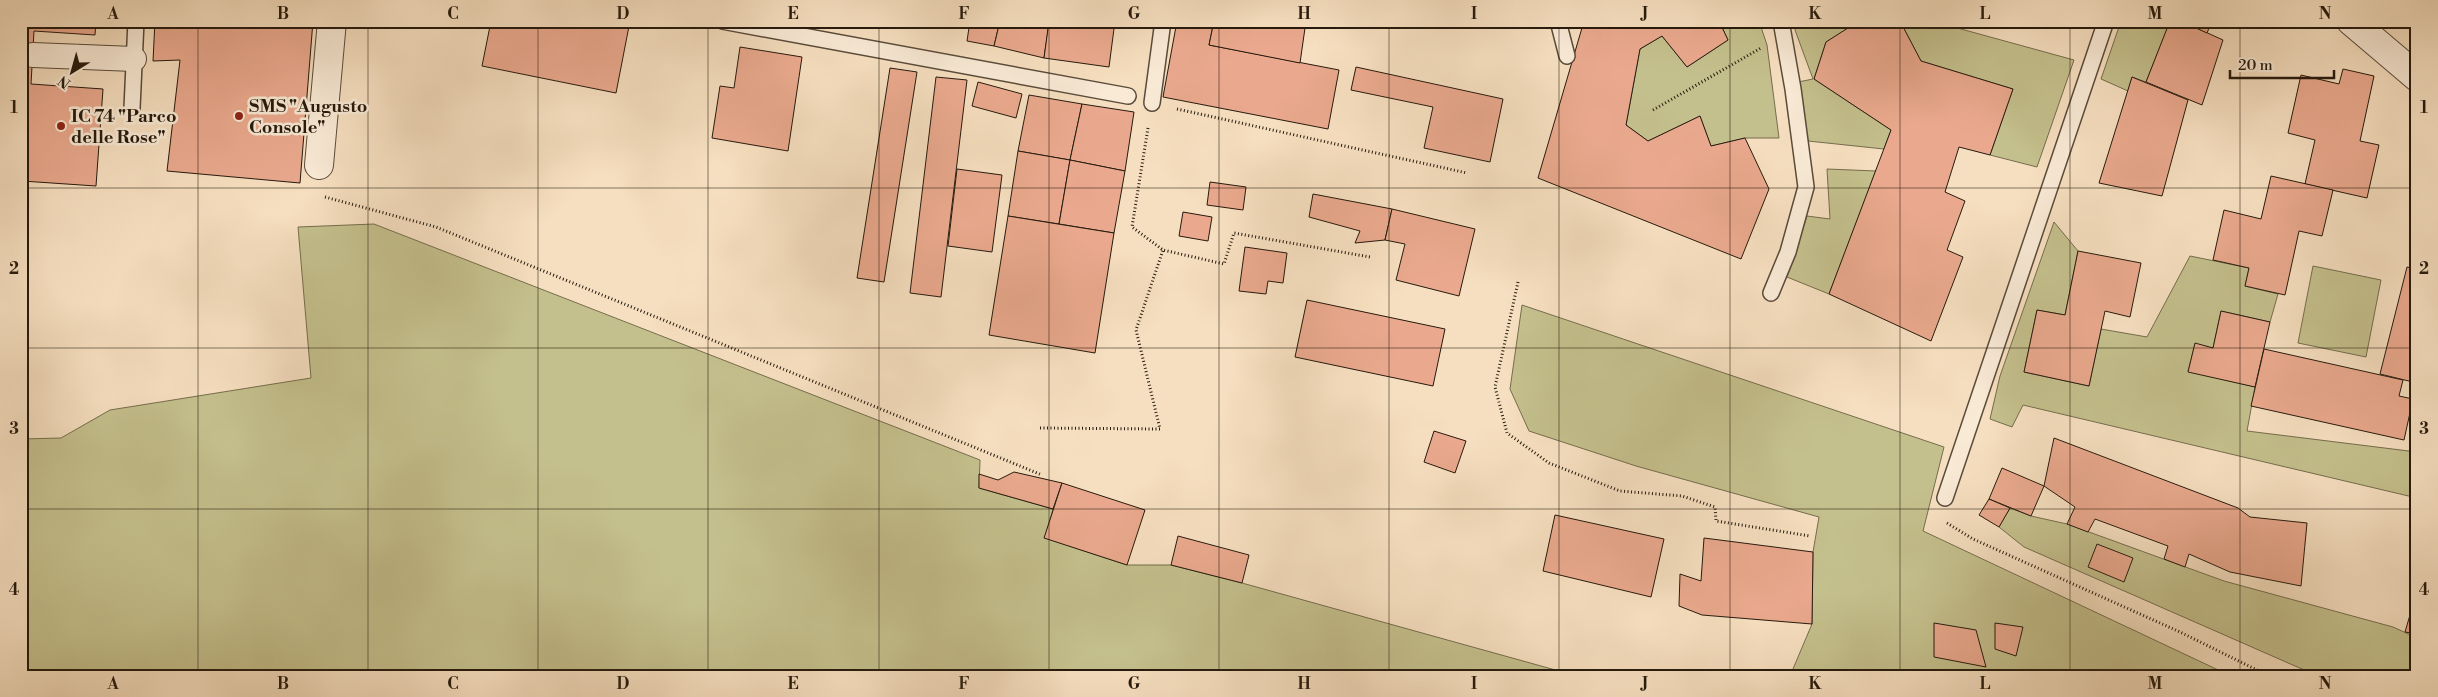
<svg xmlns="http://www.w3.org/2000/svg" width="2438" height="697" font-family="'Libre Bodoni',serif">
<rect width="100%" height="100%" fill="#f6dfc0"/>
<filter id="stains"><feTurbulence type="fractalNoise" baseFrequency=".004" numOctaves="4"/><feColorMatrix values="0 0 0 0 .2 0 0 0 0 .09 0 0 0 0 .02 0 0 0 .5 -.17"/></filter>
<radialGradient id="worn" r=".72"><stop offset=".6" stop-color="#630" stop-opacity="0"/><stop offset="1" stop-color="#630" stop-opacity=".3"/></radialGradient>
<g fill="#c4c08d" stroke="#756d4d">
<polygon points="1719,21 1759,21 1767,45 1779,138 1745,138 1711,146 1700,116 1648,141 1626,125 1640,49 1662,36 1687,67 1728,40"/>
<polygon points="1796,21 1859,21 1826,42 1814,79 1891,130 1884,149 1808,141 1798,82 1813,79 1795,30"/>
<polygon points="1900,21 1947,21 1950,26 2074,60 2037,167 1990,155 2013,89 1921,61"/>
<polygon points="2121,21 2170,21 2146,82 2132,77 2128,91 2101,79"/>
<polygon points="1827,169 1876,171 1829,294 1787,277 1807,216 1830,219"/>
<polygon points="2054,222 2078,251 2065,315 2037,310 2024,372 2089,386 2101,329 2147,337 2190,256 2249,268 2245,286 2278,294 2270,322 2221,311 2213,348 2195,344 2188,371 2255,387 2247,431 2417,452 2417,498 2023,405 2012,427 1990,419 2000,376"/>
<polygon points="374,224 980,460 979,488 1053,509 1045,538 1127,565 1171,565 1242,583 1577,676 21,676 21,439 61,438 110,410 311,378 298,227"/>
<polygon points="2313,266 2381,280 2366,357 2298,343"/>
<polygon points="1522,305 1944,447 1923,531 2231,676 1790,676 1812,624 1813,552 1819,517 1636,466 1529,431 1510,389"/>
<polygon points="2010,508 2031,516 2067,524 2224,581 2393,627 2417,638 2417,676 2310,676 2311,673 2024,547 1999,527"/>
</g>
<g fill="#eaa98e" stroke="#261a0d">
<polygon points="21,21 96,21 95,35 34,31 31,84 103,89 96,186 22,181"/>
<polygon points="155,21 313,21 300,183 167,171 180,60 153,61"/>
<polygon points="491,21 630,21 616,93 482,66"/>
<polygon points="970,21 1000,21 994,46 967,41"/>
<polygon points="1000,21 1049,24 1044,58 994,46"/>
<polygon points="1049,21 1115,21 1109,67 1044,58"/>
<polygon points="1177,21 1214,21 1209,45 1339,70 1328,129 1163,97"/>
<polygon points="1214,21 1306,21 1300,63 1209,45"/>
<polygon points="1464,21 1484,21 1482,28"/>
<polygon points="1584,21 1719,21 1728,40 1687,67 1662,36 1640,49 1626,125 1648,141 1700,116 1711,146 1745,138 1769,189 1741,259 1538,178"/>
<polygon points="1859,21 1900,21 1921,61 2013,89 1990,155 1959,147 1945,192 1965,201 1947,250 1963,257 1931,341 1829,294 1891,130 1814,79 1826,42"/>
<polygon points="2170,21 2181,21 2223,40 2202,105 2146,82"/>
<polygon points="2181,21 2212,21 2207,33"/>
<polygon points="740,47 802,57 788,151 712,138 720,86 734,88"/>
<polygon points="1356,67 1503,99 1490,162 1424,148 1433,107 1351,90"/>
<polygon points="890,68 917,72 884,282 857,278"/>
<polygon points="2343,69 2374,76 2360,141 2379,145 2367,198 2305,184 2315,140 2288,133 2301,75 2339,84"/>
<polygon points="936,77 967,80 941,297 910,293"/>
<polygon points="2132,77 2188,100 2162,196 2099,183"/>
<polygon points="978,82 1022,94 1016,118 972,106"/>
<polygon points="1029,95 1082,104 1070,160 1018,151"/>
<polygon points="1082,104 1134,112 1125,171 1070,160"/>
<polygon points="1018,151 1070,160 1059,224 1008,216"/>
<polygon points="1070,160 1125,171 1114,233 1059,224"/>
<polygon points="957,169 1002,175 992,252 948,246"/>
<polygon points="2271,176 2333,190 2322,236 2299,231 2285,295 2245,286 2249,268 2213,260 2224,210 2261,219"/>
<polygon points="1210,182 1246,187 1243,210 1207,205"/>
<polygon points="1313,194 1392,209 1385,240 1355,243 1360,231 1309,217"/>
<polygon points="1392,209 1475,229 1459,296 1396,280 1405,244 1385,240"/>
<polygon points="1183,212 1212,217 1208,241 1179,236"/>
<polygon points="1008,216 1114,233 1095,353 989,335"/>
<polygon points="1245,247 1287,253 1283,283 1268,281 1266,294 1239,291"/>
<polygon points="2078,251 2141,263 2130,317 2105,311 2089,386 2024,372 2037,310 2065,315"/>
<polygon points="2407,267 2417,269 2417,383 2380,374"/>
<polygon points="1307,300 1445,329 1433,386 1295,357"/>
<polygon points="2221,311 2270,322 2255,387 2188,372 2195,343 2213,348"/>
<polygon points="2264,349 2403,380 2399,396 2413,399 2404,440 2251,406"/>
<polygon points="1434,431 1466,441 1455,473 1424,462"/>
<polygon points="2054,438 2238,508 2250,517 2307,523 2301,586 2230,572 2189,554 2185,567 2164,559 2168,546 2095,519 2088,532 2067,524 2075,507 2044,486"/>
<polygon points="2002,468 2044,486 2031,516 1989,499"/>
<polygon points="1014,472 1062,483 1053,509 979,488 979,474 998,480"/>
<polygon points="1062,483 1145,510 1127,565 1044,538"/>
<polygon points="1989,499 2010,508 1999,527 1979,515"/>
<polygon points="1555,515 1664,539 1651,597 1543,571"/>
<polygon points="1178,536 1249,555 1242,583 1171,565"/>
<polygon points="1704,538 1813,552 1812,624 1702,615 1679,606 1680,574 1701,581"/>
<polygon points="2097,544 2133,558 2124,582 2088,567"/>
<polygon points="2417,591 2417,634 2405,632"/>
<polygon points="1934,623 1976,630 1986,667 1934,657"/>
<polygon points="1995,623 2023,627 2016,656 1995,649"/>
</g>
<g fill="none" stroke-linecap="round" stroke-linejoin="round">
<g stroke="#5a4b3a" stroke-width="18">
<g id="service">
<polyline points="722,21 1128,96"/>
<polyline points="1558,21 1567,56"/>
<polyline points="1152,103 1163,21"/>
<polyline points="132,108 136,21"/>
<polyline points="1771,293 1788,252 1806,187 1793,89 1781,21"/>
<polyline points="1945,498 2106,21"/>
</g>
</g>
<g stroke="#5a4b3a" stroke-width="26">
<polyline id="pedestrian" points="33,55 134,59"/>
</g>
<g stroke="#5a4b3a" stroke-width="30">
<g id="minor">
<polyline points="2351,21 2417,77"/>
<polyline points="319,165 332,21"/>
</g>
</g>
<g stroke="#261a0d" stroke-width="3" stroke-dasharray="1 2.5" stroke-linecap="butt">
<polyline points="1807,25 1817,21"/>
<polyline points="1177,109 1467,173"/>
<polyline points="1653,110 1761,48"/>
<polyline points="1148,128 1132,227 1163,250 1224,264 1234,233 1370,257"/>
<polyline points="325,197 436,227 1042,475"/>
<polyline points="1518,282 1495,387 1507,433 1549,463 1620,491 1682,496 1715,507 1716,521 1810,536"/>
<polyline points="1040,428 1160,429 1136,330 1163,250"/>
<polyline points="1947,523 1973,539 2180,632 2269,676"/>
</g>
<use href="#service" stroke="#f9ead6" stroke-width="15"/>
<use href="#pedestrian" stroke="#f9ead6" stroke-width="24"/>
<use href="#minor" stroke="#f9ead6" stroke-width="28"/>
</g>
<path fill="none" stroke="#261a0d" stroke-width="1" stroke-opacity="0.55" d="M198,21V676M368,21V676M538,21V676M708,21V676M879,21V676M1049,21V676M1219,21V676M1389,21V676M1559,21V676M1730,21V676M1900,21V676M2070,21V676M2240,21V676M21,188H2417M21,348H2417M21,509H2417"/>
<g fill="#8f2418" stroke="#f9ead6" stroke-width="2">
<circle cx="239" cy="116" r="5"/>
<circle cx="61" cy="126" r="5"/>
</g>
<g text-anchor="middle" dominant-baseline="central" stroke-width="5" stroke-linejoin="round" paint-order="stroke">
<g font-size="18" font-weight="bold" fill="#261a0d" stroke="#f9ead6" text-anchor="start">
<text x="249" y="106">SMS "Augusto<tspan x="249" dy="21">Console"</tspan></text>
<text x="71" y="116">IC 74 "Parco<tspan x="71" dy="21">delle Rose"</tspan></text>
</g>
</g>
<rect width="2438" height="697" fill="none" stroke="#f6dfc0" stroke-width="55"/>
<g transform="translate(72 72) rotate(217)" stroke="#f9ead6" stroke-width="4" paint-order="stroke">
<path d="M0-4L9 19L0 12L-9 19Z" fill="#261a0d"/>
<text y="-8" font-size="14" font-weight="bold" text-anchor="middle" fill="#261a0d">N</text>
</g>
<path d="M2230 70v8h104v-8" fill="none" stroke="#261a0d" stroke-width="2.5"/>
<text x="2238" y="70" font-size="15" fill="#261a0d" stroke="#f9ead6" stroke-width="4" paint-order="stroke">20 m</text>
<rect x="28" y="28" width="2382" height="642" fill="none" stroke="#261a0d" stroke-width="2"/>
<g font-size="16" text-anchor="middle" font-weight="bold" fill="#261a0d">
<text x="113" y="19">A</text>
<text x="283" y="19">B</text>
<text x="453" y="19">C</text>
<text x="623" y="19">D</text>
<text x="793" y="19">E</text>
<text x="964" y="19">F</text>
<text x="1134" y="19">G</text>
<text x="1304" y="19">H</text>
<text x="1474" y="19">I</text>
<text x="1645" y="19">J</text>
<text x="1815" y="19">K</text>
<text x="1985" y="19">L</text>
<text x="2155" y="19">M</text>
<text x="2325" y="19">N</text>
<text x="14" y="113">1</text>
<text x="2424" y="113">1</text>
<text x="14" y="274">2</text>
<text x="2424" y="274">2</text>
<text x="14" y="434">3</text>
<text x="2424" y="434">3</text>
<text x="14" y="595">4</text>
<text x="2424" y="595">4</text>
<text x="113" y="689">A</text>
<text x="283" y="689">B</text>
<text x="453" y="689">C</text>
<text x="623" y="689">D</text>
<text x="793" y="689">E</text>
<text x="964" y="689">F</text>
<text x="1134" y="689">G</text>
<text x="1304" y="689">H</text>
<text x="1474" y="689">I</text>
<text x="1645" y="689">J</text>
<text x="1815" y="689">K</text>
<text x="1985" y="689">L</text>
<text x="2155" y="689">M</text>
<text x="2325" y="689">N</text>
</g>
<rect width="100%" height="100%" filter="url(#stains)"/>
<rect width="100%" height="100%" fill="url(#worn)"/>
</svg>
